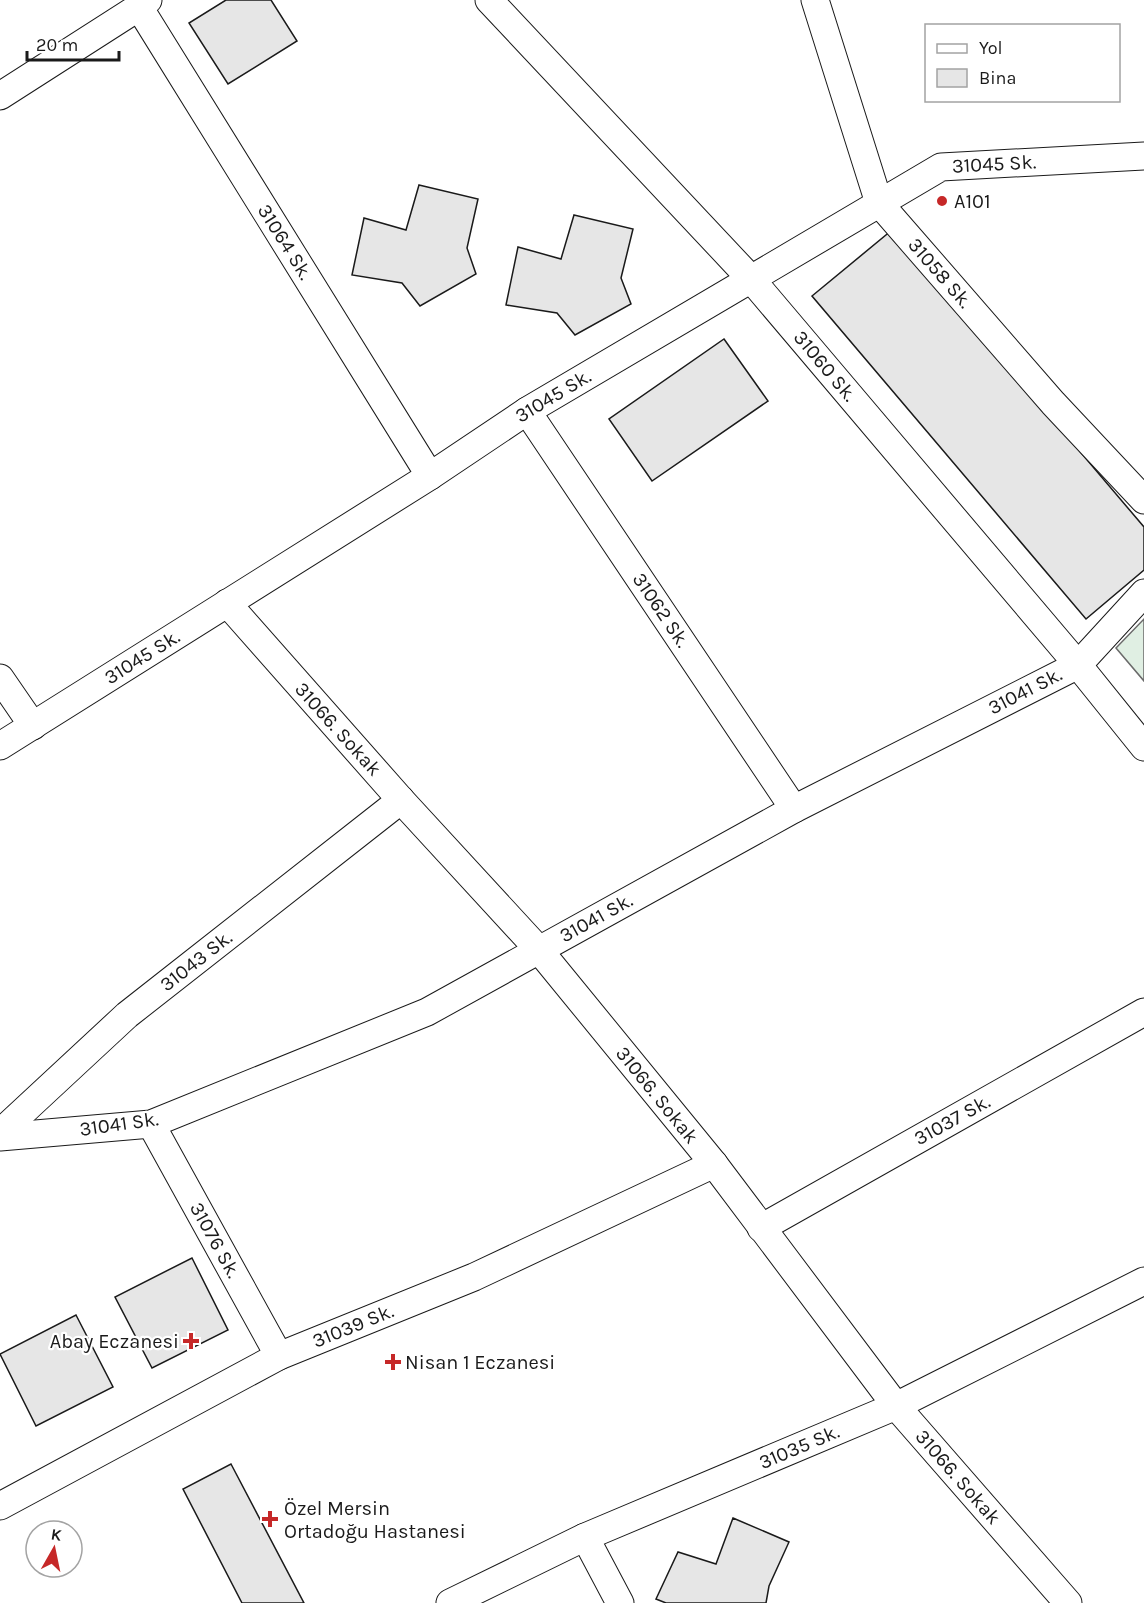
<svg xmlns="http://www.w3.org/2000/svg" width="1144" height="1603" font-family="Karla,sans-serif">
<rect width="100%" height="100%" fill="#fff"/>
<polygon fill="#e0efe3" stroke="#6a6a6a" stroke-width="1.5" points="1144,619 1144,681 1116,648"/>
<g fill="#e6e6e6" stroke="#1a1a1a" stroke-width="1.5">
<polygon points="226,0 271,0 297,41 228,84 189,23"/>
<polygon points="419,185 478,199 467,248 476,274 420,306 402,283 352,275 364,218 406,230"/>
<polygon points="574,215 633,229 621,278 631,304 575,335 557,313 506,305 518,247 561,259"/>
<polygon points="892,230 1144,527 1144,570 1086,619 812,296"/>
<polygon points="724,339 768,401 652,481 609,419"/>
<polygon points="192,1258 228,1330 152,1368 115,1297"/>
<polygon points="76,1315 113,1387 36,1426 0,1354"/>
<polygon points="231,1464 304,1603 242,1603 183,1489"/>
<polygon points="733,1518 789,1542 769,1586 766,1603 666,1603 656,1599 678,1552 716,1564"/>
</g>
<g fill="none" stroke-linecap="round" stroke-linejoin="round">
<g stroke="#1a1a1a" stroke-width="29">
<g id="street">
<polyline points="489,0 751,279 1078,665 1144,747"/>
<polyline points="815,0 879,203 1053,403 1144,500"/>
<polyline points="139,7 430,476"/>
<polyline points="0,96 139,7 148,0"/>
<polyline points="527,411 794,809"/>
<polyline points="227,603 401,800 539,950 714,1164 896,1406 1068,1603"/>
<polyline points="0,678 33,726"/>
<polyline points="0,746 430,476 527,411 941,167 1144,156"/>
<polyline points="151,1124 279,1356"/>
<polyline points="0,1133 127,1015 401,800"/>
<polyline points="0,1137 151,1124 427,1012 794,809 1078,665 1144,593"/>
<polyline points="761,1228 1144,1012"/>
<polyline points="0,1506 279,1356 474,1277 714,1164"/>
<polyline points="585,1537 620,1603"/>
<polyline points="450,1603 585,1537 896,1406 1144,1281"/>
</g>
</g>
<use href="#street" stroke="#fff" stroke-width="27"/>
</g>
<g fill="#c62828" stroke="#fff" stroke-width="2">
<circle cx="942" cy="201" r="6"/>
<path d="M188 1332h6v6h6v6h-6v6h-6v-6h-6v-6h6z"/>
<path d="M390 1353h6v6h6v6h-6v6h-6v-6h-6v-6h6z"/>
<path d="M267 1510h6v6h6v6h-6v6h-6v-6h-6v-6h6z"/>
</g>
<g text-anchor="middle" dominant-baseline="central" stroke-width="4.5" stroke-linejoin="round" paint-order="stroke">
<g font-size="20" fill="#1a1a1a" stroke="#fff">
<text transform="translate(994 164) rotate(-3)">31045 Sk.</text>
<text transform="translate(285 242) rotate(58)">31064 Sk.</text>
<text transform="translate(940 273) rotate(49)">31058 Sk.</text>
<text transform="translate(825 366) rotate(50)">31060 Sk.</text>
<text transform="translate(553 396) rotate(-31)">31045 Sk.</text>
<text transform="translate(661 610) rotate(56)">31062 Sk.</text>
<text transform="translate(142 657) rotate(-32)">31045 Sk.</text>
<text transform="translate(1025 691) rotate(-27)">31041 Sk.</text>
<text transform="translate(338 729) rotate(48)">31066. Sokak</text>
<text transform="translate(596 918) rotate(-29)">31041 Sk.</text>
<text transform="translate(196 961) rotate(-38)">31043 Sk.</text>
<text transform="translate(657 1095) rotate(51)">31066. Sokak</text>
<text transform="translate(952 1120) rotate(-29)">31037 Sk.</text>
<text transform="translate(119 1124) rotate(-8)">31041 Sk.</text>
<text transform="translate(215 1240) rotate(61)">31076 Sk.</text>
<text transform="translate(353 1326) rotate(-22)">31039 Sk.</text>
<text transform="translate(799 1447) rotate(-23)">31035 Sk.</text>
<text transform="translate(958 1477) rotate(49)">31066. Sokak</text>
</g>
<g font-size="20" fill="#1a1a1a" stroke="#fff" text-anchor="start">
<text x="954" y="201">A101</text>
<text x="179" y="1341" text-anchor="end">Abay Eczanesi</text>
<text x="405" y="1362">Nisan 1 Eczanesi</text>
<text x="284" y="1508">Özel Mersin<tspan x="284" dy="23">Ortadoğu Hastanesi</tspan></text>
</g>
</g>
<rect x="925" y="24" width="195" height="78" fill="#ffffff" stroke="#a3a3a3" stroke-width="1.5"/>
<rect x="937" y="44" width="30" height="9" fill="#ffffff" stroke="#a3a3a3" stroke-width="1.5"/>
<text x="979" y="54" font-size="18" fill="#1a1a1a">Yol</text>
<rect x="937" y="69" width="30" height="18" fill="#e6e6e6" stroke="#a3a3a3" stroke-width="1.5"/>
<text x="979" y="84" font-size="18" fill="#1a1a1a">Bina</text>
<g transform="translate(54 1549) rotate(9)"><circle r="28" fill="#ffffff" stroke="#a3a3a3" stroke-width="1.5"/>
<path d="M0-4.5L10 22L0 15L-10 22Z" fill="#c62828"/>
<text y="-9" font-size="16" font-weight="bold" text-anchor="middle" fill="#1a1a1a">K</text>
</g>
<path d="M27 51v9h92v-9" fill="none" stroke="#1a1a1a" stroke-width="3"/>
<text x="36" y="51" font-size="18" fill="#1a1a1a" stroke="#ffffff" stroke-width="4.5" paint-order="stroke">20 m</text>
</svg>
